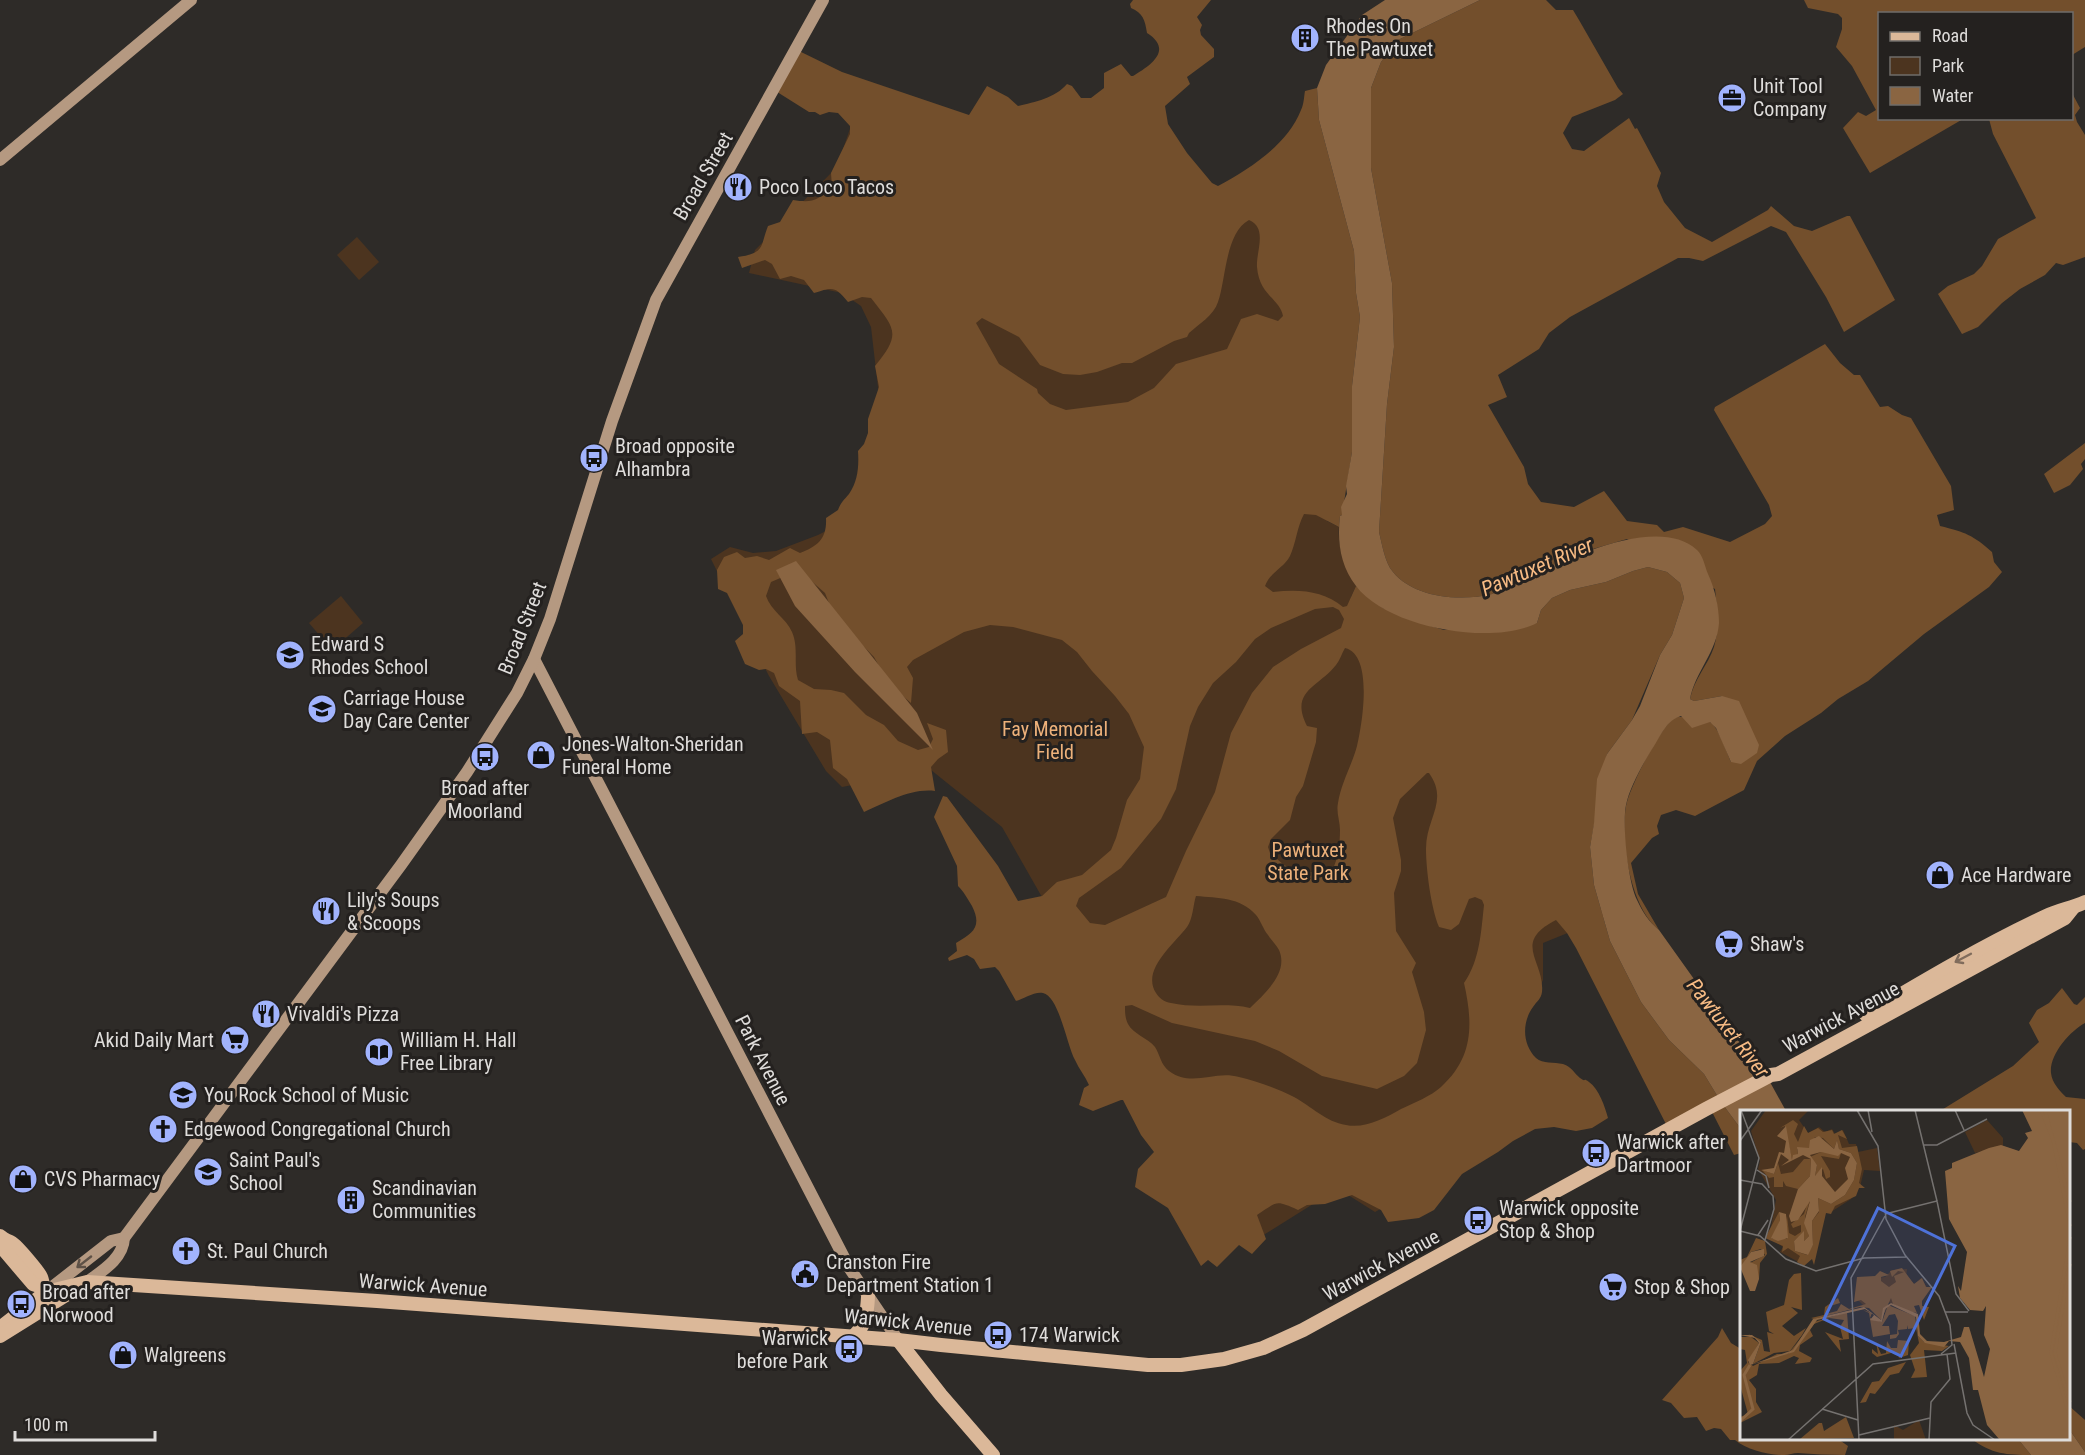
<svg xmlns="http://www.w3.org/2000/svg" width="2085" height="1455" font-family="'Roboto Condensed',sans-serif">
<rect width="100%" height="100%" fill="#2e2b28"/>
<g fill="#4c341f">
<path d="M859,102L1219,200L1310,136L1327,521L1339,527C1337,547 1346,569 1356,586L1351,597L1607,917L1543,943V980L1520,1028L1532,1125L1375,1212L1345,1193L1329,1194L1257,1239L1104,1006L1002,827L931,770L842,787L826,771L769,676L711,559L730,547L753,553L776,551L818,535L838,525L850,507L879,396L871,327L861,306L842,293L749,273L755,250L837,167Z"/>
<polygon points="357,237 379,262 359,280 337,255"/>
<polygon points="341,596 363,623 332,650 309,623"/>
</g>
<g fill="#734f2c" fill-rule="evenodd">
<path d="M1133,0H1211L1197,17L1202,25L1200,30L1201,35L1214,49V57L1187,77L1190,84L1165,106L1168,124L1187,153L1212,183L1218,186C1251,168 1287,145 1301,110C1304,104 1304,96 1305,91L1317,88L1319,120L1354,251L1356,293L1360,317L1352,386V452L1342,515L1340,516L1339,527L1316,515L1304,514C1297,527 1296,543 1290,556C1284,568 1271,571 1265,586L1273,592C1298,589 1323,590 1343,607L1347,606L1356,586L1383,608L1411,620L1444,630L1537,623L1541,610L1552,598L1570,590L1606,582L1633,571L1648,567L1667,572L1680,583L1684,598L1672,635L1660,655L1632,720L1607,754L1590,847L1594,885L1610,941L1641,1002L1669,1040L1704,1074L1721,1102L1741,1129V1153L1734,1155L1710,1108L1668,1128L1576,948L1567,933L1556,920C1511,943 1545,961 1542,992C1541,999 1537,1001 1533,1007C1522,1022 1522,1044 1536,1058C1543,1064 1554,1062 1563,1064C1572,1067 1574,1073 1580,1078C1587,1083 1582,1077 1589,1082C1599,1089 1605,1107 1608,1118L1592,1128L1576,1131L1554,1127L1535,1129L1513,1141L1498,1152L1462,1174L1434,1210L1419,1218L1388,1222L1381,1210L1352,1195L1325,1204L1307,1205L1298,1210C1275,1200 1278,1201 1257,1215L1266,1239L1252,1254L1239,1245L1217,1267L1208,1260L1201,1266L1168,1208L1135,1187L1138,1169L1154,1152L1141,1135L1123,1100H1121L1093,1111L1079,1105L1084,1088L1089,1085C1085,1076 1079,1069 1075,1060C1067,1046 1059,996 1043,993C1035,991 1023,999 1016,1001L999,971L995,967L980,969L974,959L967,955L949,961L948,958L957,951L956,943C974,933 982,926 972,906C967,898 964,892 958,886L957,866L934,817L943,796L947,797L998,866L1018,901L1042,896L1057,882L1082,875L1111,850L1116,838L1127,800L1140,779L1144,747L1129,714L1115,696L1092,671L1077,652L1062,640L1013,627L990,625L964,632L913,660L907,667L913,678L911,703L889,684L874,657L834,616L825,593L809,579L792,573L771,582L766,596C771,611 786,618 792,632C799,648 793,664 798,680L814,689L831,690L844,693L866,715L884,725L898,741L918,750L929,747L933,739L927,723L946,730L948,752L938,759L931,767L935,791C910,788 886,803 864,812L847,779L833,768L830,740L817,732L802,734L800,701L779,686L774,673L766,669L759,670L745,664L735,641L743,634V625L727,593L718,589L717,570L724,557L737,552L745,558L757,556L769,560L790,548L800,553C818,546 827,539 826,518L838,510C841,502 844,500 849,494C858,481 859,466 858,451L864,444L868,433V419L879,387L875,366C902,333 895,329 871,298L862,297L848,302C835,286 833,287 814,293L804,280L791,276L780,279L772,264L765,260L742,268L738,257C766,253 760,246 768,226L780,222L793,200C812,203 817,201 832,187L831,173L850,134V126L838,113L829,112L820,115L815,112H809L774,90L797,50L842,72L969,115L987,86L1008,97L1018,106C1035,102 1055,98 1067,84L1072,86L1081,98H1091L1104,88V73L1121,64L1131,76H1133C1150,66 1174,50 1147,33C1145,20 1143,13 1131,8L1130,4ZM1249,220C1268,228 1256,251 1257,267C1259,295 1280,299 1283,316L1278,321L1257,314L1241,319L1227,349L1176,364L1154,388L1128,402L1066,410L1050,404L1038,393L1037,389L999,364L976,323L982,318L1019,337L1040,365L1063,374L1080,375L1097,372L1122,363H1132L1174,341L1187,337L1189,333C1198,325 1214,315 1218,302C1226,280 1225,233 1249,220ZM1333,607L1339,610L1344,619L1341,628L1301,649L1273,667L1252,693L1231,733L1215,792L1186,851L1166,897L1105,925L1090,923L1076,906L1079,898L1121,868L1161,819L1176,789L1190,726L1198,707L1213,683L1236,662L1255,639L1271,628L1315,609ZM1345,648C1374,655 1362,725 1357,746C1352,765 1341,783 1338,803C1336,812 1340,821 1340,830C1340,844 1338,859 1332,871L1321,873L1295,870L1284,865L1270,853L1268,847L1271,839L1290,820L1296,797L1303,786L1316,742L1317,728L1307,726C1289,691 1319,687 1336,665C1340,660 1342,653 1345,648ZM1427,773H1429C1449,801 1426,818 1426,849C1426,869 1431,908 1439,927L1451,930L1459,924L1469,899L1475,897L1482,900L1484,905C1481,932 1480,960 1464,983C1473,1023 1474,1057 1441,1087C1431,1096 1414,1103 1401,1109C1385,1118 1365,1129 1346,1125C1326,1122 1311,1106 1294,1097C1278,1089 1257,1081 1239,1077C1214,1070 1192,1088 1169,1071C1161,1065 1160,1055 1155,1047C1148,1038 1133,1034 1128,1024C1125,1018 1125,1012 1125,1006L1132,1005L1172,1023L1255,1041L1279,1051L1322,1076L1377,1089L1404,1076L1417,1063L1426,1030L1424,1012L1412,972L1416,963L1396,931L1394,893L1401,871V860L1393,818L1400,799ZM1196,896C1218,898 1240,897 1256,915C1261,921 1263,929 1268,935C1271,940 1276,944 1279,950C1289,973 1265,993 1250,1008C1224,1002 1197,1009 1171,1003C1164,1002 1159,998 1156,993C1141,970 1174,944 1187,927C1193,919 1193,905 1196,896Z"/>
<path d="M1480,0H1546L1556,10H1573L1579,20L1618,88L1623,94L1615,100L1572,117L1563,133L1572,149L1584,151L1629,118L1635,129L1637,128L1661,173L1657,186L1664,202L1685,228L1712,242L1768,210L1771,206L1794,226L1812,231L1847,216H1850L1895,300L1844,332L1826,297L1786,232L1771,226L1703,261L1689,258H1678L1570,317L1549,333L1539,349L1498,375L1507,397L1488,405L1524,467L1528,484L1541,502L1574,507L1604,491L1627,521L1657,525L1664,532L1683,527L1730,542L1765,524L1772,516L1769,505L1714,410L1715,407L1825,344L1840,363L1854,375H1860L1880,407L1888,406L1902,415L1911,418L1951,486L1954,510L1937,515L1940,526C1965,532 1973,535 1992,552L1994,562L2002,572L1989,587L1924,634L1868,681L1838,699L1821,713L1785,736L1757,761L1744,790L1695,816L1676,810L1661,815L1657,826L1659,834L1652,838L1631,863L1638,894L1659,930C1630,907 1620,840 1626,806C1629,788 1660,728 1674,718C1679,715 1705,719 1710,722C1718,726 1727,753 1731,762L1722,696L1694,701L1690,699C1694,679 1708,665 1714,647C1720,627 1717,609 1715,589L1627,539L1586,551L1492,594C1460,602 1410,598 1390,568C1384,557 1382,544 1379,532L1387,404L1394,347L1392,283L1371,168V88L1381,62L1398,40Z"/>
<polygon points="1804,0 2085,0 2085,47 2072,55 2072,14 1880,14 1880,118 1963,119 1870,173 1843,128 1858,112 1866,116 1876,110 1852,66 1836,47 1842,29 1842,18 1838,14 1808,8"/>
<polygon points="2072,93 2080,108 2075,115 2077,122 2085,135 2085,257 2063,265 2056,263 2045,275 2020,289 2002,303 1978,327 1962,334 1938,294 1948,286 1974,274 1982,266 1998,239 2036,218 1993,134 1989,119 2072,118"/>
<polygon points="2085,443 2085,459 2081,464 2083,469 2070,485 2054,493 2044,474"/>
<path d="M2062,988L2074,1004L2077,1005L2085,997V1023C2070,1031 2049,1055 2051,1073C2052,1083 2060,1091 2066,1097L2085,1099V1149L2083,1150L2077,1143L2069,1142L2068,1112L1940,1111L2013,1066L2039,1042L2029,1023L2037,1010L2049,1003Z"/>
<path d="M1722,1328L1731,1343L1741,1349L1742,1438L1838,1439L1848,1446L1845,1455C1829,1455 1813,1454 1798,1453C1793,1453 1789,1455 1784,1455C1768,1455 1747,1450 1735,1440H1730L1721,1429L1714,1428L1706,1431L1697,1417L1684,1418L1671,1403L1662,1400L1718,1337Z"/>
<polygon points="2068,1405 2085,1420 2085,1452 2069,1429"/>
<path d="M1972,1439H2018L2031,1455C2007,1455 1991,1454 1972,1439Z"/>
</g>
<g fill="#8a6542">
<path d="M1385,0H1480L1398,40L1381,62L1371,88V168L1392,283L1394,347L1387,404L1379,532C1382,544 1384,557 1390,568C1410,598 1460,602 1492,594C1538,573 1652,509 1697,550C1703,555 1705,567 1708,574C1715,589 1719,607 1719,623C1717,652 1695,672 1690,699L1694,701L1722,696L1739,701L1759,745L1757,753L1741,764L1731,762L1716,728L1710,722L1692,728L1681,716C1667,720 1661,735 1654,746C1644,762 1630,786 1626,805C1622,824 1628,882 1637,900C1642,911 1649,922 1659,930L1736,1038L1765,1073L1786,1111L1742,1112L1741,1129L1721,1102L1704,1074L1669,1040L1641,1002L1610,941L1594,885L1590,847L1594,823L1597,779L1607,754L1632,720L1640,706L1660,655L1672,635L1684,598L1680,583L1667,572L1648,567L1633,571L1606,582L1570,590L1552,598L1541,610L1537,623C1491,646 1388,628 1356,586C1340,565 1337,541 1340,516L1342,515L1341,507L1347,494L1346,486L1352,452V386L1360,317L1356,293L1354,251L1319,120L1317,88L1326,65L1362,15Z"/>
<polygon points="796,561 917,713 933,750 855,672 795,606 776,570"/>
<polygon points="2069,1429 2085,1452 2085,1455 2031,1455 2018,1439 2068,1438"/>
</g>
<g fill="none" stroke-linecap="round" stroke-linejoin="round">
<g stroke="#b59981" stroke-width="12">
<polyline points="0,160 191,0"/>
<polyline points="534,659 850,1269 898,1340"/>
<path d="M87,1282C102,1271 123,1259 124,1238L401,865L467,772L517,693L534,659L550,619L612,421L656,300L823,0"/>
<polyline points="47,1291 111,1241 124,1238"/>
</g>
<g stroke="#dbb899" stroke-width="14">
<path d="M1866,1015C1925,980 1984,945 2046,916C2059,910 2072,908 2085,902"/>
<path d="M0,1236C5,1241 7,1240 12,1243C17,1246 39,1272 41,1277C43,1282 45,1296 45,1301"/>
<polyline points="4,1241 4,1250 33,1284 42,1287"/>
<polyline points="0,1328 46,1292 87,1282 377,1301 898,1340 941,1345 1148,1365 1181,1365 1224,1359 1263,1348 1303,1330 1706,1109 1771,1075 1778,1074 2065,918 2073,908"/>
<polyline points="0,1336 77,1288"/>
<path d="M854,1336C866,1324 867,1314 868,1297"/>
<polyline points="898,1340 941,1395 993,1455"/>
</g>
</g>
<defs><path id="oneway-shaft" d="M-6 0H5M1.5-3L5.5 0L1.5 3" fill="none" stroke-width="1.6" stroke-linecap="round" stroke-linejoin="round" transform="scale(1.5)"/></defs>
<use stroke="#806c5c" href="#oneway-shaft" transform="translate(1963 958) rotate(152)"/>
<use stroke="#5e5146" href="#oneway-shaft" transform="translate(84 1262) rotate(142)"/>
<defs>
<g id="building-disc" transform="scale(1.5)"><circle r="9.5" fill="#a1b3fd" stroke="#24211f"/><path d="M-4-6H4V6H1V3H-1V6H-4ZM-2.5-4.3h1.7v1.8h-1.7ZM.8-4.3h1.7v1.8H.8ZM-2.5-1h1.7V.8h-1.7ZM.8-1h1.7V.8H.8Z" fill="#111"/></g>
<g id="office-disc" transform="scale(1.5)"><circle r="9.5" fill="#a1b3fd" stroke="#24211f"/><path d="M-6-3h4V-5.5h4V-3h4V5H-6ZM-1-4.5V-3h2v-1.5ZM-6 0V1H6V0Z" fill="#111"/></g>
<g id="restaurant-disc" transform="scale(1.5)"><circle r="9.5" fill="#a1b3fd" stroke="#24211f"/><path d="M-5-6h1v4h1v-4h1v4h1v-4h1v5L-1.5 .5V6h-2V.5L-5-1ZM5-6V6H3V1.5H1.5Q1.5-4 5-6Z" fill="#111"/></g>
<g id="bus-disc" transform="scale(1.5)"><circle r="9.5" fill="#a1b3fd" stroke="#24211f"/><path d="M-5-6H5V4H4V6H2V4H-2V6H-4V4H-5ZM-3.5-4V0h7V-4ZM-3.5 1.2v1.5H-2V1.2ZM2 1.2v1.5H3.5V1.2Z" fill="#111"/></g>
<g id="school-disc" transform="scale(1.5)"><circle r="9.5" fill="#a1b3fd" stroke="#24211f"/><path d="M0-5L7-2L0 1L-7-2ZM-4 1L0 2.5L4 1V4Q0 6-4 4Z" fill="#111"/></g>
<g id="shop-disc" transform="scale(1.5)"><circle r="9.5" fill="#a1b3fd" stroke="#24211f"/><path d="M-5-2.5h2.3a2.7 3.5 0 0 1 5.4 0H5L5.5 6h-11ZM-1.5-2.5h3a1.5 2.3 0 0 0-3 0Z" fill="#111"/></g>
<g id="supermarket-disc" transform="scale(1.5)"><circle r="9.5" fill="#a1b3fd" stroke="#24211f"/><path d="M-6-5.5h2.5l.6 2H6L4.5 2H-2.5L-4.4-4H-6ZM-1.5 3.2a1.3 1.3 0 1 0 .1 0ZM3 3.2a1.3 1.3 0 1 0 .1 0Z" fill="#111"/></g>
<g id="library-disc" transform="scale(1.5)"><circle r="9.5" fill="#a1b3fd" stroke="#24211f"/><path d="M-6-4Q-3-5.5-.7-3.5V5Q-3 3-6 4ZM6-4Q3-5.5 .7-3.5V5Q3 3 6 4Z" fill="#111"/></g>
<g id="church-disc" transform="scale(1.5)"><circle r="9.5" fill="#a1b3fd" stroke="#24211f"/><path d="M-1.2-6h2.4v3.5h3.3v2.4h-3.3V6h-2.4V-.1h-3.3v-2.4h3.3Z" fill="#111"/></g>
<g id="civic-disc" transform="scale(1.5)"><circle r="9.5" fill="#a1b3fd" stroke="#24211f"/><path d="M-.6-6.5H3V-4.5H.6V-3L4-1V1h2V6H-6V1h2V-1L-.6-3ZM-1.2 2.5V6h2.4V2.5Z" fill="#111"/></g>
</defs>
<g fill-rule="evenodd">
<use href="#building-disc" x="1305" y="38"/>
<use href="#office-disc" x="1732" y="98"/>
<use href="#restaurant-disc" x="738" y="187"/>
<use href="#bus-disc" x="594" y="458"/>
<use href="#school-disc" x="290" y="655"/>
<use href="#school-disc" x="322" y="709"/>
<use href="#shop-disc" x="541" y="755"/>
<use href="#bus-disc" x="485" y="757"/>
<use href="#shop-disc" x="1940" y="875"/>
<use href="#restaurant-disc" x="326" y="911"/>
<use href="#supermarket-disc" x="1729" y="944"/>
<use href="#restaurant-disc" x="266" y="1014"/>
<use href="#supermarket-disc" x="235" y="1040"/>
<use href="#library-disc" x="379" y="1052"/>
<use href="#school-disc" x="183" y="1095"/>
<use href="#church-disc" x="163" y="1129"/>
<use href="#bus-disc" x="1596" y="1153"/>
<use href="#school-disc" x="208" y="1172"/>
<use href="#shop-disc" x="23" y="1179"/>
<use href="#building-disc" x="351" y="1200"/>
<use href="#bus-disc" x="1478" y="1220"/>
<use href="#church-disc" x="186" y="1251"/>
<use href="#civic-disc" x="805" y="1274"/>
<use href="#supermarket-disc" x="1613" y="1287"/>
<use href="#bus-disc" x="21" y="1304"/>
<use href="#bus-disc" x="998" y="1335"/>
<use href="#bus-disc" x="849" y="1349"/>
<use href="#shop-disc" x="123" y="1355"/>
</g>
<g text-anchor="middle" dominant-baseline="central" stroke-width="6" stroke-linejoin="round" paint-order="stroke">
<g font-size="20" fill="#dfdddb" stroke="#24211f" text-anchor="start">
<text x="1326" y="26">Rhodes On<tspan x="1326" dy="23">The Pawtuxet</tspan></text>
<text x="1753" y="86">Unit Tool<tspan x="1753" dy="23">Company</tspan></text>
<text x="759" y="187">Poco Loco Tacos</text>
<text x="615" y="446">Broad opposite<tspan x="615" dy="23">Alhambra</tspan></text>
<text x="311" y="644">Edward S<tspan x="311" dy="23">Rhodes School</tspan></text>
<text x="343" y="698">Carriage House<tspan x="343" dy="23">Day Care Center</tspan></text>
<text x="562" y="744">Jones-Walton-Sheridan<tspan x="562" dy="23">Funeral Home</tspan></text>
<text x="485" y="788" text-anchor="middle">Broad after<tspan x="485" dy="23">Moorland</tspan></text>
<text x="1961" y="875">Ace Hardware</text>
<text x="347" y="900">Lily's Soups<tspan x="347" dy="23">&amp; Scoops</tspan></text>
<text x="1750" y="944">Shaw's</text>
<text x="287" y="1014">Vivaldi's Pizza</text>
<text x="214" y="1040" text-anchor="end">Akid Daily Mart</text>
<text x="400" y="1040">William H. Hall<tspan x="400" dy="23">Free Library</tspan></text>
<text x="204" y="1095">You Rock School of Music</text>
<text x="184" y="1129">Edgewood Congregational Church</text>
<text x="1617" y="1142">Warwick after<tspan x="1617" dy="23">Dartmoor</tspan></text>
<text x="229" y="1160">Saint Paul's<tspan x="229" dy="23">School</tspan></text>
<text x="44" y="1179">CVS Pharmacy</text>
<text x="372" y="1188">Scandinavian<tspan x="372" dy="23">Communities</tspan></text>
<text x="1499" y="1208">Warwick opposite<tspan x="1499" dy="23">Stop &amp; Shop</tspan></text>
<text x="207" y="1251">St. Paul Church</text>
<text x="826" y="1262">Cranston Fire<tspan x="826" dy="23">Department Station 1</tspan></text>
<text x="1634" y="1287">Stop &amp; Shop</text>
<text x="42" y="1292">Broad after<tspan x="42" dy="23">Norwood</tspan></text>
<text x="1019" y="1335">174 Warwick</text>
<text x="828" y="1338" text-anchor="end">Warwick<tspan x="828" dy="23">before Park</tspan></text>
<text x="144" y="1355">Walgreens</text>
</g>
<g font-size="20" fill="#dfdddb" stroke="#24211f">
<text transform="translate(703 176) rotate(-60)">Broad Street</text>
<text transform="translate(522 628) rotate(-68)">Broad Street</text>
<text transform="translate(1841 1017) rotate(-28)">Warwick Avenue</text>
<text transform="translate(763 1060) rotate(63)">Park Avenue</text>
<text transform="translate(1381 1265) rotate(-28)">Warwick Avenue</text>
<text transform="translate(423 1285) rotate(4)">Warwick Avenue</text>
<text transform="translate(908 1322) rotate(6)">Warwick Avenue</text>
</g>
<g font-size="20" fill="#edb17a" stroke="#24211f">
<text x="1055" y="729">Fay Memorial<tspan x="1055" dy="23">Field</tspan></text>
<text x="1308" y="850">Pawtuxet<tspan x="1308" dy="23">State Park</tspan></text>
</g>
<g font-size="21" font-style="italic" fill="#f7bb84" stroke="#24211f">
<text transform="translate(1537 567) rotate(-23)">Pawtuxet River</text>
<text transform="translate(1728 1028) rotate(52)">Pawtuxet River</text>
</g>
</g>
<g transform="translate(1740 1110)">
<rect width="330" height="330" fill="#2e2b28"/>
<path d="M26,0H69L59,10L68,23L79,17L85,22L92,19L95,24L103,20L109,34H116L118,42L137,38L140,61L124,60L120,77L111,89L91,102L86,101L75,146L64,155L40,142L43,137L29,128L36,90L18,59L20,51L11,21ZM247,10L263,28V36L235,43L225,22ZM167,159L166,168L175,174L181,168L188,179L173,195L174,202L148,192L125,197L116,188L117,170L145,167L152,160ZM179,310L186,330H154V315L163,320Z" fill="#4c341f"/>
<path d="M53,10L58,14L54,24L58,32L64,16L68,23L78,18L83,22L92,20L94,24L102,20L107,29L98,25L102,38L117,36L122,59L119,73L125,78H119L116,86L95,96L91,104L86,103L74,155L72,149L64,156L57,152L60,146L48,138L42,142L43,136L25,128L39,102L40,110L32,129H47L45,116L47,106L49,123L55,126L61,122V115L53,118L51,114L64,104L67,94L70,90L65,107L69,126L64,131V122L54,131L55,141L67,145L73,135L72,111L79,102L78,88L91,94L105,85L114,70L117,53L111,43L99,39L97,30L94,39L83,28L75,27L69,38L57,39L58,44L52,50L45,16L40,18ZM81,42L101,43L99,49L81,46L90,61V67L86,69L83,59L75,66L77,55L70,47ZM64,49H71L70,66L58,79L46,76L43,71V77H34V67L29,68L22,60L34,64L38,53L41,64L53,62ZM16,128L25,131L27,144L20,153L19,170L10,153L25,145L21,139L11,142L0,158V150L7,147ZM162,158L174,174L182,168L186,177H192L182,191V196L189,197L184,210L179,195L174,196L177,203L167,201L153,194L151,188L141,210L129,198L120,197L74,209L71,208L84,205L85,197L98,188L100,193L90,196L85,204L97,201L101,194L109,199L126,194L121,190L114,192L117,167L135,166L140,161L149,165L141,167V171L149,177L156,172L154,166L164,162L158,161L152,167L150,161ZM61,163L62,200L51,197L58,203L42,216L54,226L66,218L62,225L50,241L34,243L13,254L21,232L8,224L22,230L24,241L30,242L27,222L34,224L29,221L26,202L44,195L49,170L54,164ZM148,195L175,206L178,226L184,232L209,236L202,241L184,240L187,267L171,268L175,260L170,245L179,233L176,218L168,219L167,215V219L158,220L159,224L156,228L150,229V225L157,224L158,211L155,204L149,205L142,216H149L150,224L133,227L129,203L123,200L132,203L130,208L142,212ZM107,202L109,229L99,230L101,242L85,222L103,229L100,217L104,210L89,208L74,214L70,220L73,226L60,235L59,241L72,248L70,252L55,254L59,248L54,246L39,253L19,254L17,265L9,270L16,279V292L22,302L0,313V307L8,304L0,275V261L7,253L5,240L0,239V227H11L19,233L8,252L13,256L37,244H48L74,212ZM158,230L169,231L168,245L159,248L158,243H151L137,247L132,243V239L138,244L136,232L141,244L146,243L147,231L151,238H157ZM166,252L159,263L150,265L135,284L130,283L126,292L120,293L132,272L139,271L148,258ZM106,307L114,328L60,329L79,313H82L84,321Z" fill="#734f2c"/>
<path d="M282,0H330V330L259,329L247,315L238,280H233L229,248L220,232L209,231L204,237L185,233L178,226L176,207L151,195L145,199L142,212L130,210L134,205L125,199L77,210L54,242L10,255L8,250L19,233L15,228L0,225H12L21,232L13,254L53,240L73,209L124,197L141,210L143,198L151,193L178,204L180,224L187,231L204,232L221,227L224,217H229L244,267L250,239L244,225L246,196L243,201L230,200L220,188L218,176L221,181L227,142L209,109L205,61L212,58V53L249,38L261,35L279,41L288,28L285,23L292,21ZM46,16L52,50L53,45L58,44L57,37L69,38L70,30L79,26L94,39L97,30L99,39L111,43L117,53L114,70L105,85L91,94L78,88L79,101L72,111L73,135L68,145L55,141L54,131L64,121V131L69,126L64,113L70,91L58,110L51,112L49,106L58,79L70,66L71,49L63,45L41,56L49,50L41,44L34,64L21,60L34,58L39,42L44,43L46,31L37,26ZM81,42L98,46L101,43L110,47L105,58L108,69L95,82L82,66V57L75,66L77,55L70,45ZM39,102L46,104L48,128L38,131L31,128L40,110ZM24,139V146L10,152L17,155L19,169L15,181H10L0,157L11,142Z" fill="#8a6542" fill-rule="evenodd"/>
<path fill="none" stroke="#8a6542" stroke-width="3" d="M301,0L313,30L330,116M305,0L330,92M330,127L311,243L330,308M330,154L315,243L330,292M0,311L13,299L4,265L10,255"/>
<path fill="none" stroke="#757270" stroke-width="1.5" d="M117,0L138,36L146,109L165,145L199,186L210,215L212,235L201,244M128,0L132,22M215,0L224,20M0,31L22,0M183,35H197L247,9M17,60L26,66L29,78M0,70L22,74L33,86L34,99L25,130M197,91L216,184L229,201M145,104L197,91L175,0M0,121L20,126L46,149L76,161L124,148L166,147M0,121L19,48L1,0M18,125L28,110M205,202H228M214,234L227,303L233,315L255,330M82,299L118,310M119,325L190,308M48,330L133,254L216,243M119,330L111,168L145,106M189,330L191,292L210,269L207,244"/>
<path fill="#4e72d9" fill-opacity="0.15" stroke="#4e72d9" stroke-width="3" d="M138,98L215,136L161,246L84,209Z"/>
<rect width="330" height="330" fill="none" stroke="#dfdddb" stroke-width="3"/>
</g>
<rect x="1878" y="12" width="195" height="108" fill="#24211f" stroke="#6f6c6a" stroke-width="1.5"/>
<rect x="1890" y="32" width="30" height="9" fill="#dbb899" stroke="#6f6c6a" stroke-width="1.5"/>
<text x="1932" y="42" font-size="18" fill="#dfdddb">Road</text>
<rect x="1890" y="57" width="30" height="18" fill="#4c341f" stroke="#6f6c6a" stroke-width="1.5"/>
<text x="1932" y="72" font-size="18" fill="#dfdddb">Park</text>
<rect x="1890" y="87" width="30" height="18" fill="#8a6542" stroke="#6f6c6a" stroke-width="1.5"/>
<text x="1932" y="102" font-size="18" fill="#dfdddb">Water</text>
<path d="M15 1431v9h140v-9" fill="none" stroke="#dfdddb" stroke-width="3"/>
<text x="24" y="1431" font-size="18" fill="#dfdddb" stroke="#24211f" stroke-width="4.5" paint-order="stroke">100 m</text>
</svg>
